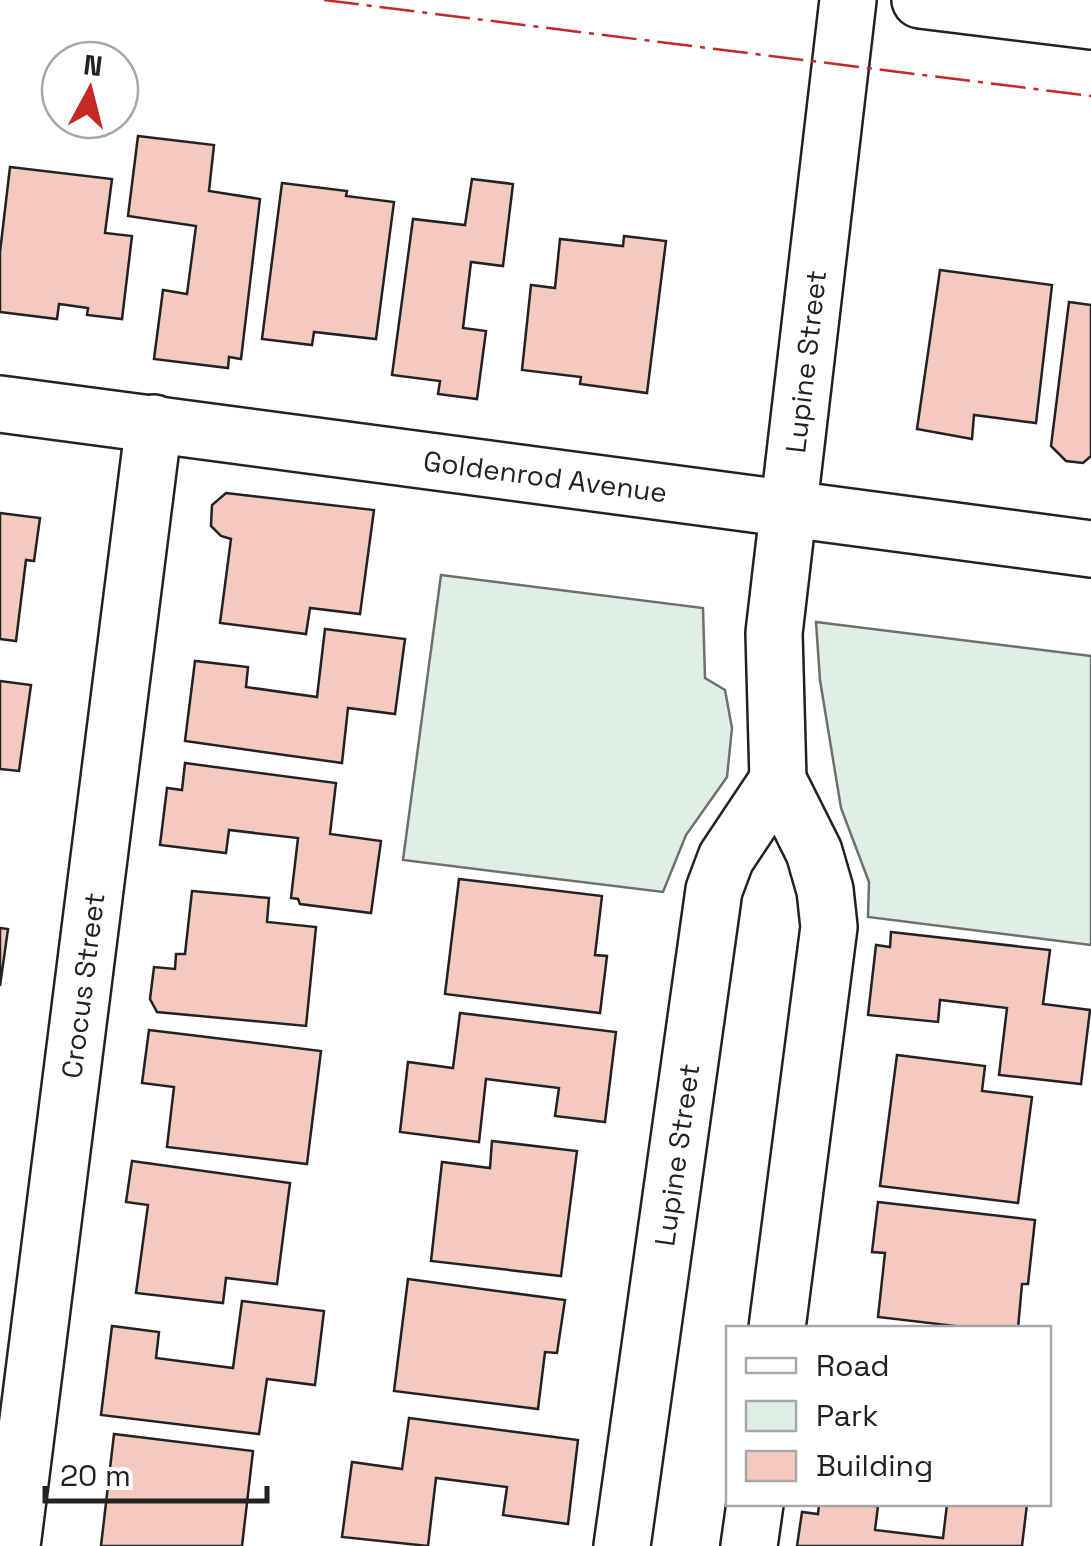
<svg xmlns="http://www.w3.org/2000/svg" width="1091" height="1546" font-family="'Space Grotesk',sans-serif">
<rect width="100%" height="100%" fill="#fff"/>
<g fill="#e0efe3" stroke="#6f6f6f" stroke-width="2.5">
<polygon points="441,575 703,608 705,678 725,690 732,728 727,777 686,835 663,892 403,860"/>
<polygon points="816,622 1091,656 1091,945 868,917 869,882 841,808 820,680"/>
</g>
<g fill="#f3c9c0" stroke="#222" stroke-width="2.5">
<polygon points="138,136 214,145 209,191 260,199 241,359 229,357 228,368 154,359 163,290 187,294 196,226 128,216"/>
<polygon points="10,167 112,179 105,233 132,236 122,319 87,315 88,308 59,304 57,319 0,312 0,252"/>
<polygon points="472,179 513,184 503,266 471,262 463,328 486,331 477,399 438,394 440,381 392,375 413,219 465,225"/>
<polygon points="282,183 347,191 346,196 394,202 376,339 314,332 312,345 262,339"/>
<polygon points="624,236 666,241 647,393 580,384 581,377 522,370 531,285 555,288 560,239 623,246"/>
<polygon points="940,270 1052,285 1036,423 974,415 972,439 917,429"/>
<polygon points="1069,302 1091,305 1091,456 1083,463 1066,461 1051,446"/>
<polygon points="226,493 374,510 360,614 310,608 306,634 220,623 231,539 221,536 211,526 212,505"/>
<polygon points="0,513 40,518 34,561 26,560 16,641 0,639"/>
<polygon points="325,629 405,639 395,714 348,708 342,763 185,741 195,661 248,667 246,687 317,697"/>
<polygon points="0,681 31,685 19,771 0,769"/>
<polygon points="185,763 336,783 330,834 381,841 371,913 300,904 298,899 291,898 298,838 229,830 226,853 160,845 167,788 182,790"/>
<polygon points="459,879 602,896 595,955 607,956 600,1013 445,994"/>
<polygon points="192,891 269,898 267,922 316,927 306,1026 157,1012 150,999 154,967 175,969 176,954 185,954"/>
<polygon points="0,928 8,929 0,986"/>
<polygon points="891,932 1050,950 1043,1004 1090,1010 1081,1084 999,1075 1007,1008 940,1000 938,1022 868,1015 876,945 890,947"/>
<polygon points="460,1013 616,1032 605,1122 555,1116 559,1088 486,1079 479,1142 400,1132 408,1062 453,1068"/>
<polygon points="149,1030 321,1051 307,1164 167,1147 174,1087 142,1083"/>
<polygon points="897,1055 985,1066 982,1091 1032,1097 1018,1203 880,1186"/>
<polygon points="492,1141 577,1151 561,1276 431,1261 442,1162 490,1168"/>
<polygon points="132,1161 290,1183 277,1284 226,1278 223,1303 136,1293 148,1205 126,1202"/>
<polygon points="878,1202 1035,1220 1028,1284 1022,1284 1018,1328 972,1328 878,1317 885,1253 872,1252"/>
<polygon points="408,1279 565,1300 557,1353 545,1352 538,1409 394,1391"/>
<polygon points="242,1301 324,1311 315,1385 267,1379 259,1434 101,1415 112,1326 159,1332 156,1358 233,1368"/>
<polygon points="409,1418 578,1440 568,1524 503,1515 507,1487 436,1478 428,1546 342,1537 352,1462 402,1469"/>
<polygon points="114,1434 253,1451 242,1546 101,1546"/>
<polygon points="819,1504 878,1506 875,1530 943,1538 947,1504 1027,1504 1022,1546 797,1546 802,1512 818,1514"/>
</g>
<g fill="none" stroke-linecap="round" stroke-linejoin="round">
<g stroke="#222" stroke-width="60">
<g id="street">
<path id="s1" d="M0,404L1091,549"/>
<path id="s2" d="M777,1328L829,927L825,890L814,852L778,780L774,633L848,0"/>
<path id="s3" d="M12,1546L154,423"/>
<path id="s4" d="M622,1546L714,890L726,858L778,780"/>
<polyline points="749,1546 755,1504"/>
</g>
</g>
<g stroke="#222" stroke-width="60">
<polyline id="secondary" points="920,0 1091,21"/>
</g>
<use href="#street" stroke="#fff" stroke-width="55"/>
<use href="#secondary" stroke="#fff" stroke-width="55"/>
<polyline stroke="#c62828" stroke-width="2.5" stroke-dasharray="35 8 5 8" stroke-linecap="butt" points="324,0 1091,96"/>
</g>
<g text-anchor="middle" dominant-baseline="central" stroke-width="8" stroke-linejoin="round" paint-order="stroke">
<g font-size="28" fill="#222" stroke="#fff">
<text stroke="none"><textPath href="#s2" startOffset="982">Lupine Street</textPath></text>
<text stroke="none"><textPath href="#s1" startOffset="550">Goldenrod Avenue</textPath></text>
<text stroke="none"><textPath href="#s3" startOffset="565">Crocus Street</textPath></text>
<text stroke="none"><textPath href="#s4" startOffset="395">Lupine Street</textPath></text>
</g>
</g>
<rect x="726" y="1326" width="325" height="180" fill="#ffffff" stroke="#a7a7a7" stroke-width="2.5"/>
<rect x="746" y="1358" width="50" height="15" fill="#ffffff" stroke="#a7a7a7" stroke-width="2.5"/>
<text x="816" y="1376" font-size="30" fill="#222222">Road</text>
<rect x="746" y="1401" width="50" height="30" fill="#e0efe3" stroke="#a7a7a7" stroke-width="2.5"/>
<text x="816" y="1426" font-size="30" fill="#222222">Park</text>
<rect x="746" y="1451" width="50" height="30" fill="#f3c9c0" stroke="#a7a7a7" stroke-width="2.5"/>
<text x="816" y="1476" font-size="30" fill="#222222">Building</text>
<g transform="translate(90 90) rotate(7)"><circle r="48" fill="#ffffff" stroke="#a7a7a7" stroke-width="2.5"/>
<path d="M0-8L18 38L0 25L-18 38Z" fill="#c62828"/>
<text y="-15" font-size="28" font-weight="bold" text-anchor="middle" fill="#222222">N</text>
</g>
<path d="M45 1486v15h222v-15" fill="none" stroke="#222222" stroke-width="5"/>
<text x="60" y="1486" font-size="30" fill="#222222" stroke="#ffffff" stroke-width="8" paint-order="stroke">20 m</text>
</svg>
